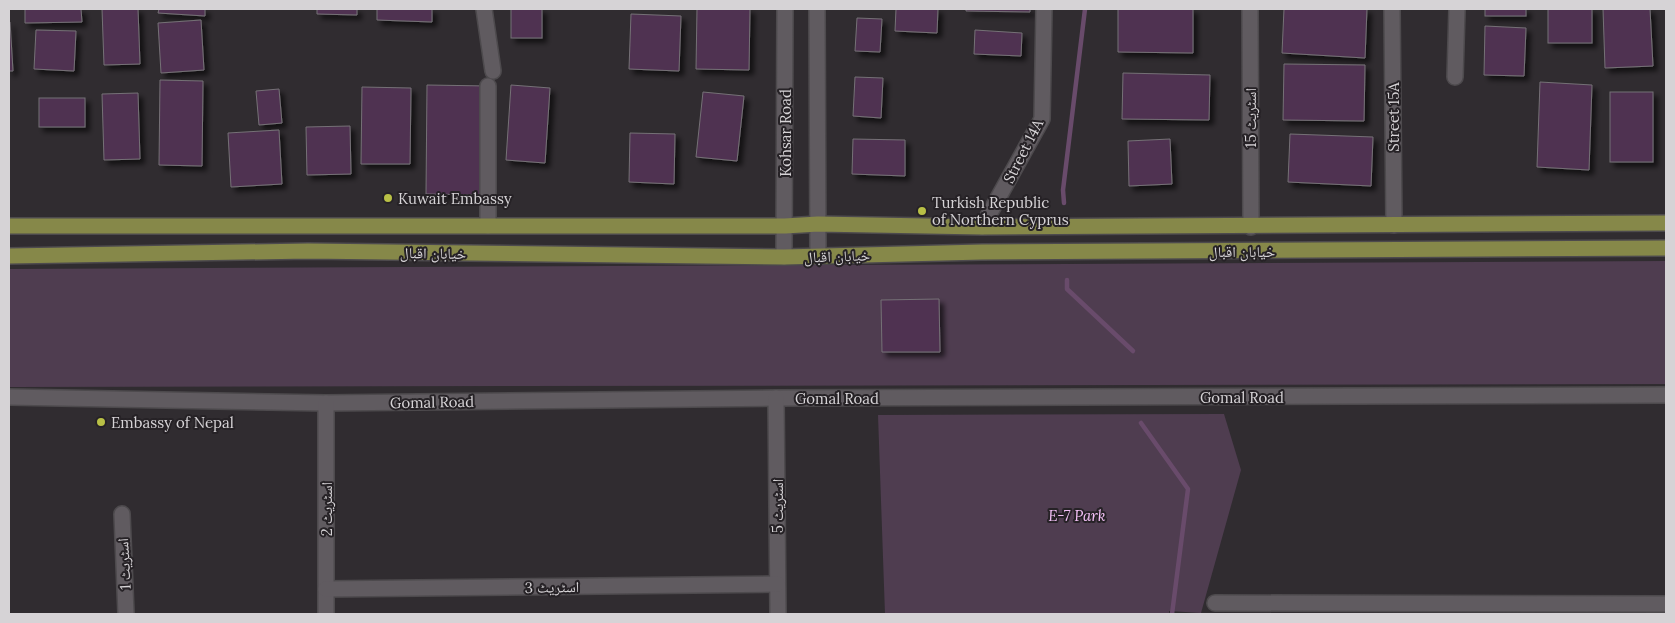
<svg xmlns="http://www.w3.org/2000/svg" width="1675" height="623" font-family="Lora,'Noto Naskh Arabic',serif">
<defs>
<filter id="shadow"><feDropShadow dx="4.5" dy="4.5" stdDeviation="2.5" flood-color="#0009"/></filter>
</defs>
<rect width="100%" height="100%" fill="#302c30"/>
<g fill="#4f3d50">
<polygon points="1666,261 1666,384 9,387 9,269"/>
<polygon points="1224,414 1241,470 1201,613 1169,611 1169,614 885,614 878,415"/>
</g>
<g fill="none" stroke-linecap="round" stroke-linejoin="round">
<g stroke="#694b6b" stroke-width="4.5">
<polyline points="1064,203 1063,190 1085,9"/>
<polyline points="1067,280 1067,289 1133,351"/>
<polyline points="1141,423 1188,489 1172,614"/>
</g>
</g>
<g fill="#4f3251" stroke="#757176" filter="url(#shadow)">
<polygon points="25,9 81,9 82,22 25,23"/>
<polygon points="102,9 138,9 140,64 104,65"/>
<polygon points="159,9 205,9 205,16 158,13"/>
<polygon points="317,9 357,9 357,15 317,14"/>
<polygon points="377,9 432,9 432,22 377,20"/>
<rect x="511" y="9" width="31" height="29"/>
<polygon points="697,9 750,9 749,70 696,69"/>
<polygon points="896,9 938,9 937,33 895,31"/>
<polygon points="966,9 1030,9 1030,12 966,11"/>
<polygon points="1118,9 1193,9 1193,53 1118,52"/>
<polygon points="1284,9 1367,9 1365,58 1282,53"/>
<rect x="1485" y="9" width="41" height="7"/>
<rect x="1548" y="9" width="44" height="34"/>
<polygon points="1603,9 1650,9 1653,66 1605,68"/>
<polygon points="631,14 681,16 679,71 629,69"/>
<polygon points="857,18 882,19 880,52 855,51"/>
<polygon points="201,20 204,70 161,73 158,23"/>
<polygon points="9,22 10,22 13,71 9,71"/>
<polygon points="1485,26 1526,28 1524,76 1484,75"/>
<polygon points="36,30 76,31 74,71 34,69"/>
<polygon points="975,30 1022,33 1021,56 974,54"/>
<polygon points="1284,64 1365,65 1364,121 1283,120"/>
<polygon points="1123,73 1210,75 1209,120 1122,119"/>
<polygon points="855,77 883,78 881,118 853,116"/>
<polygon points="160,80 203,81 202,166 159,165"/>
<polygon points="1540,82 1592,85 1589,170 1537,167"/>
<polygon points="427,85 488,86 488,195 426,194"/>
<polygon points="511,85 550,88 545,163 506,160"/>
<polygon points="362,87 411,88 410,164 361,164"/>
<polygon points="279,89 282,123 259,125 256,91"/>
<polygon points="703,92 744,96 737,161 696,157"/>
<rect x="1610" y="92" width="43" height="70"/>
<polygon points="138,93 140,159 104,160 102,94"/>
<rect x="39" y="98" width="46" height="29"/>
<polygon points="350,126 351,174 307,175 306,127"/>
<polygon points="279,130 282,184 231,187 228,133"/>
<polygon points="630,133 675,134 674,184 629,182"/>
<polygon points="1290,134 1373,137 1371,186 1288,182"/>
<polygon points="853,139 905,140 905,176 852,174"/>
<polygon points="1170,139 1172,184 1129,186 1128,141"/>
<polygon points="939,299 940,352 882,352 881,300"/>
</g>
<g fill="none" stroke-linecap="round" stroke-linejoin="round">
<g stroke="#4d4a4d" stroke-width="18">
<g id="minor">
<polyline points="484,9 493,71"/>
<polyline points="817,9 818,256"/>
<polyline points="1250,9 1251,227"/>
<polyline points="1392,9 1394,225"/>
<polyline points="1455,77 1457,9"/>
<polyline points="488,226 488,86"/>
<polyline points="982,227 1042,119 1044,9"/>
<polyline points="784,257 785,9"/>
<polyline points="9,397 326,403 776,398 1666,395"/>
<polyline points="776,398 778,614"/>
<polyline points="326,403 326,614"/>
<polyline points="122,514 126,614"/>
<polyline points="326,589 777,584"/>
<polyline points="1215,603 1666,604"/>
</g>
</g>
<g stroke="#4d4a4d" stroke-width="18">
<g id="major">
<polyline points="9,226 785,226 818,224 982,227 1666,223"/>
<polyline points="9,256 308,251 784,257 982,252 1666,248"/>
</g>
</g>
<use href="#minor" stroke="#605b60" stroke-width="15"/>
<use href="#major" stroke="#868849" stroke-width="15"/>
</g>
<g fill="#b9c046" stroke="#262226" stroke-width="2">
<circle cx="388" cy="198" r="5"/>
<circle cx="922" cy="211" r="5"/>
<circle cx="101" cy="422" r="5"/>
</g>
<g text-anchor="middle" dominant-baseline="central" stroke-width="4" stroke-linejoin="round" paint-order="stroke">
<g font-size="15" fill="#d6d3d6" stroke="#262226">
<text transform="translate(1393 117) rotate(-90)">Street 15A</text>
<text transform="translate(1250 118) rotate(-90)">اسٹریٹ 15</text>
<text transform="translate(785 133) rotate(-90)">Kohsar Road</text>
<text transform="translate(1023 151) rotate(-63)">Street 14A</text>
<text x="1242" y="251">خیابان اقبال</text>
<text transform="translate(433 253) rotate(1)">خیابان اقبال</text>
<text transform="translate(837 256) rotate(-2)">خیابان اقبال</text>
<text x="1242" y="397">Gomal Road</text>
<text x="837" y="398">Gomal Road</text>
<text transform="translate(432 402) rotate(-1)">Gomal Road</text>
<text transform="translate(777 506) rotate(-90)">اسٹریٹ 5</text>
<text transform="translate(326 509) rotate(-90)">اسٹریٹ 2</text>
<text transform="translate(124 564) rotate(-93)">اسٹریٹ 1</text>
<text transform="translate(552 587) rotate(-1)">اسٹریٹ 3</text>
</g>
<g font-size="15" fill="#d6d3d6" stroke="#262226" text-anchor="start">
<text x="398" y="198">Kuwait Embassy</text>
<text x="932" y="202">Turkish Republic<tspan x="932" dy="17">of Northern Cyprus</tspan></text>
<text x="111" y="422">Embassy of Nepal</text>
</g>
<g font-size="15" font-style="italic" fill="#f4c0f7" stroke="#262226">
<text x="1077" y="515">E-7 Park</text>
</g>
</g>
<rect width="1675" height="623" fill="none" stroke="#d6d3d6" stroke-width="20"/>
</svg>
